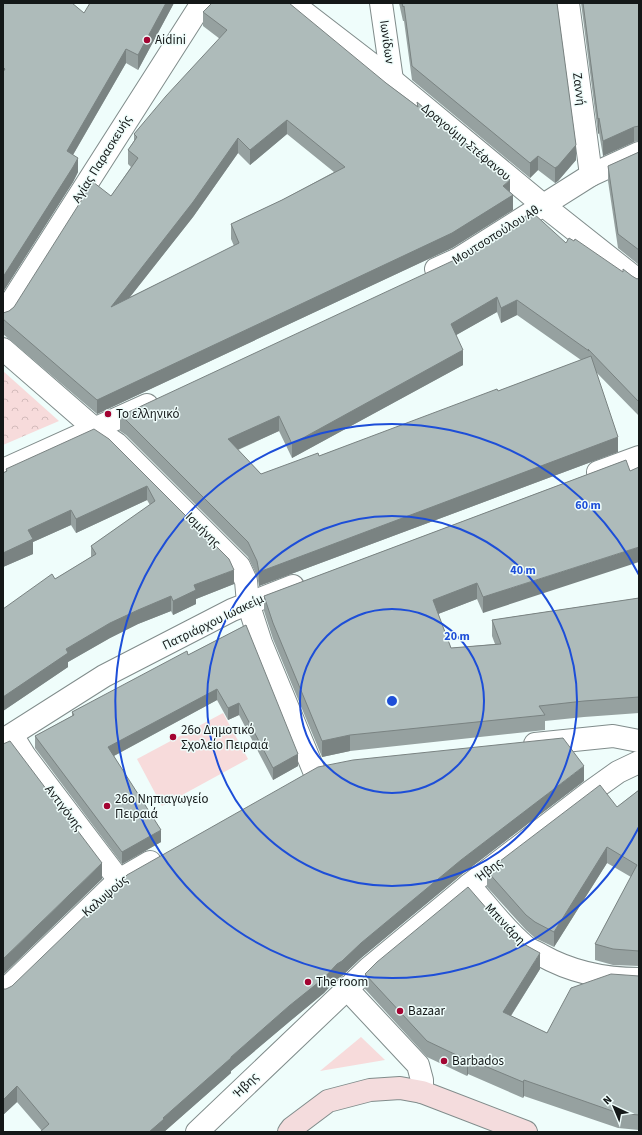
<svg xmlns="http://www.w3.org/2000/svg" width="642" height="1135" font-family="'Source Sans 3',sans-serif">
<defs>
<pattern id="park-crowns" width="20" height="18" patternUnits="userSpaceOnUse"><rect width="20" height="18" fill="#f7dbdb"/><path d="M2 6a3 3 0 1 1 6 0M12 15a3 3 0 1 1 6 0" fill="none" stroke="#d3bbbb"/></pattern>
</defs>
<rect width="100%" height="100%" fill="#effdfb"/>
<g fill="#f7dbdb">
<polygon points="223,713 248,759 162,806 137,759"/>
<polygon points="361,1037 385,1060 320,1071"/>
</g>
<polygon fill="url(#park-crowns)" points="3,371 59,421 3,445"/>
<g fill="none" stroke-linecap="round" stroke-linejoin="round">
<g stroke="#808c8b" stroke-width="24">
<polyline id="pedestrian" points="3,349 95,429 117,444 239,566 246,581 248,603 261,643 314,771"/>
</g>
<g stroke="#808c8b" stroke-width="24">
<g id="minor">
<polyline points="292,3 392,80 543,205 639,281"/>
<polyline points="381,3 392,80"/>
<polyline points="568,3 591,175"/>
<polyline points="436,269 458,259 591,175 639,153"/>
<polyline points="3,315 202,3"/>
<polyline points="3,470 147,405"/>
<polyline points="598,472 639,457"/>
<polyline points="12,735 25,756 119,880"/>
<polyline points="3,740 104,676 232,610 293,586"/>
<polyline points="535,744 613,736 639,741"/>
<path d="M469,885C487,905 504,929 525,946C530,950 536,952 541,955C571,972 605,979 639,979"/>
<polyline points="346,988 418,1065 422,1080 422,1092"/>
<polyline points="3,992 119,880 150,862"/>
<polyline points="197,1132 369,968 469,885 590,792 618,772 639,762"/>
</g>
</g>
<g stroke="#808c8b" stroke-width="24">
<polyline id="secondary" points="289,1132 292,1128 328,1101 370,1090 400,1088 422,1092 526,1132"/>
</g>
<use href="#pedestrian" stroke="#fff" stroke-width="22"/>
<use href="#minor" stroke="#fff" stroke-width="22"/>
<use href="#secondary" stroke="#f4dcdd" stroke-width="22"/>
</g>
<g fill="#96a1a0" fill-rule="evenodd">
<polygon points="3,3 84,13 174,3 138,70 126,63 73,155 78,172 73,182 3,292"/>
<polygon points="399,3 557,3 576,160 558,181 555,183 538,170 530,178 412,80 404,21 403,21"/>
<polygon points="581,3 639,3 639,141 634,142 603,156 599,133 598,134"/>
<path d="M203,12L386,83L417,106V102L510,193L513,210L452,248L97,414L3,334V313L9,311L14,307L111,196L131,167L128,164V150L134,141V134L220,39L203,26ZM287,134L334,172L282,200L231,224V239L234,246L130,297L193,217L238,153L250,165Z"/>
<polygon points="639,152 639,265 618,248 608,181 608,166"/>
<path d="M566,243L623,272V269L632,276L637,279L639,278V416L596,372L618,452L259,586L257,576L248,557L126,435L120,431V416ZM497,312L501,323L517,315L581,360L498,391L319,456L261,474L238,450L279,431L292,458L463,365L456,335Z"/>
<polygon points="109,439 234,584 196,599 196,604 173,615 171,611 138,624 110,638 68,662 68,667 3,711 3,609 55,579 91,557 91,546 150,505 147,500 76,533 71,525 33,542 33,554 3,567 3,473 6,471 6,469"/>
<polygon points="626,460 483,613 477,599 438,614 451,648 495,644 492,636 492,620 639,598 639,713 584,717 545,721 545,730 350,751 322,757 273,639 264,611 264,596"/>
<polygon points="246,625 298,766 273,780 239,715 228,720 217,700 114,756 161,842 122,864 35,748 35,736 72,716 72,712 188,655"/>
<polygon points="584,781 461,875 361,958 342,976 337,979 324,993 289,1022 231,1071 231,1073 164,1132 42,1131 17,1102 3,1115 3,989 6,989"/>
<polygon points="639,790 639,966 613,965 595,960 595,944 631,877 607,863 554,947 535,938 526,930 487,887 487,871 617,807"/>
<polygon points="494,917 540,969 511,1016 547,1033 639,976 639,1130 618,1128 524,1096 523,1098 468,1074 467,1076 427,1057 365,989 365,974"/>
</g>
<g fill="#7a8382">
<polygon points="166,3 174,3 138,70 138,55"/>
<polygon points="126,49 126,63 67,165 67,151"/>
<polygon points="599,118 599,133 598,134 598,119"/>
<polygon points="287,120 287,134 250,165 250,150"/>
<polygon points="634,127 634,142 603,156 603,141"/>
<polygon points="238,138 238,153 193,217 111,321 111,307"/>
<polygon points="576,145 576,160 558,181 555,183 555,168"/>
<polygon points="538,156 538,170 530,178 530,163"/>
<polygon points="78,158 78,172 73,182 3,292 3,277"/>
<polygon points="510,180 510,194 503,186"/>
<polygon points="513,195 513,210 452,248 97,414 97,400"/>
<polygon points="497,297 497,312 451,338 451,324"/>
<polygon points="517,300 517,315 501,323 501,308"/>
<polygon points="463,350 463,365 292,458 292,444"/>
<polygon points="279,416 279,431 228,454 228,439"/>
<polygon points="618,437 618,452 259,586 259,572"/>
<polygon points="147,486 147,500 76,533 76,519"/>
<polygon points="71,510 71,525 33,542 33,554 3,567 3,553 28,530"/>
<polygon points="639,547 639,562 483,613 483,597"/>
<polygon points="234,570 234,584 196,599 196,604 173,615 173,601 194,585"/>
<polygon points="477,583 477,599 433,616 433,600"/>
<polygon points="171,596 171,611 138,624 110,638 68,662 68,667 3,711 3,697 66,649 110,623 138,610"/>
<polygon points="217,689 217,700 108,759 108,747"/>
<polygon points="239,703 239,715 228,720 228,708"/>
<polygon points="350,735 350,751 322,757 322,741"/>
<polygon points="298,754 298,766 273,780 273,768"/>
<polygon points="584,766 584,781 461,875 361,958 342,976 337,979 324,993 289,1022 231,1071 231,1073 164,1132 149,1132 163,1118 231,1057 361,943 461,860"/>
<polygon points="161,830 161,842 122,864 122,852"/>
<polygon points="607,847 607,863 554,947 554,932"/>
<polygon points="102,863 102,879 3,975 3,959"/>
<polygon points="540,953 540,969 503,1028 503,1012"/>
<polygon points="468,1059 468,1074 467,1076 467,1060"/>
<polygon points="524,1080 524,1096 523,1098 523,1082"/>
<polygon points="17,1086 17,1102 3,1115 3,1100"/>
</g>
<g fill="#aebbba" stroke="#7a8382" fill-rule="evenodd">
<polygon points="3,3 72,3 84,13 90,3 166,3 138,55 126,49 67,151 78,158 73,167 3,277 3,72 5,69 3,67"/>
<path d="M212,3H289L386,83L418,107L417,102L510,180L503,186L513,195L452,233L97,400L3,319V313L9,311L14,307L93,182L111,196L138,158L128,150L137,137L134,134L166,96L227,30L203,12ZM287,120L345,167L282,200L231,224L239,243L111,307L193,202L238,138L250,150Z"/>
<polygon points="402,3 557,3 576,145 558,166 555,168 538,156 530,163 412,66 404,6 403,7"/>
<polygon points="583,3 639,3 639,126 634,127 603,141 599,118 598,119"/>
<polygon points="639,152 639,250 618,234 608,166"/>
<polygon points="532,212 566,243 569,238 574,241 575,239 623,272 623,269 632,276 637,279 639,278 639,402 588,349 589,351 517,300 501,308 497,297 451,324 463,350 292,444 279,416 228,439 261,474 318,453 319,456 497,389 498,391 591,356 618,437 259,572 257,561 248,542 126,420 120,416 463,256"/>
<polygon points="94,429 109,439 229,559 234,570 194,585 196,590 173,601 171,596 138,610 110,623 66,649 68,653 3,697 3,609 52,574 55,579 96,554 91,546 155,501 147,486 76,519 71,510 28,530 33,539 3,553 3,473 7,471 6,469"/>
<polygon points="626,460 630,471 639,467 639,547 483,597 477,583 433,600 451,648 501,644 492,620 639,598 639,697 584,701 539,706 545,715 350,735 322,741 273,623 264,596"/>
<polygon points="246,625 298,754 273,768 239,703 228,708 217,689 108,747 161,830 122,852 35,736 74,715 72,712 187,651 188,655"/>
<polygon points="563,738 584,766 461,860 361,943 342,961 337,964 324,978 289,1006 231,1057 231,1058 163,1118 164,1119 149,1132 40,1132 49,1124 17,1086 3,1100 3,989 6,989 12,986 127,875 318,767 353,760"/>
<polygon points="10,741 102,863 3,959 3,744"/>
<polygon points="600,785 617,807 639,790 639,951 613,949 595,944 637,865 607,847 554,932 535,922 526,915 487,871"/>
<polygon points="468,887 494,917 509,933 520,942 540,953 503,1012 547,1033 571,988 611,974 639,976 639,1115 618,1113 524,1080 523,1082 468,1059 467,1060 427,1041 365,974 377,962"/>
</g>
<g fill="none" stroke="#1d4ed8" stroke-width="2">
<circle cx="392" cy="701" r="92"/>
<circle cx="392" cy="701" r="185"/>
<path d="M639 827A277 277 0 1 1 639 575"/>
</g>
<g fill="#a30432" stroke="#effdfb" stroke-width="1.5">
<circle cx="147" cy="40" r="4"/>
<circle cx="108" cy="414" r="4"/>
<circle cx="173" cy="737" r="4"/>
<circle cx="107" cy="806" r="4"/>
<circle cx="308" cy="982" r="4"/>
<circle cx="400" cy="1011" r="4"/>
<circle cx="444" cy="1061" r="4"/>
</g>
<g text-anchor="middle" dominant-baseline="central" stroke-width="3" stroke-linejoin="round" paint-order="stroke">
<g font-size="13" fill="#141818" stroke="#effdfb" text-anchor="start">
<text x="155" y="40">Aidini</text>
<text x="116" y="414">Το ελληνικό</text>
<text x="181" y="730">26ο Δημοτικό<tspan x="181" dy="15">Σχολείο Πειραιά</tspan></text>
<text x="115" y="799">26ο Νηπιαγωγείο<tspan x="115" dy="15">Πειραιά</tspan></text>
<text x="316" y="982">The room</text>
<text x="408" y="1011">Bazaar</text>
<text x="452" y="1061">Barbados</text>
</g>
<g font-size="13" fill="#141818" stroke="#effdfb">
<text transform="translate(387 42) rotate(82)">Ιωνίδων</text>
<text transform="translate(579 89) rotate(83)">Ζαννή</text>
<text transform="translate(466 142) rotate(40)">Δραγούμη Στέφανου</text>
<text transform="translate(102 159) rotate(-58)">Αγίας Παρασκευής</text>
<text transform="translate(497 234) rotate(-32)">Μουτσοπούλου Αθ.</text>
<text transform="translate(203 530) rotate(45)">Ισμήνης</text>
<text transform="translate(213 622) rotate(-26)">Πατριάρχου Ιωακείμ</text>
<text transform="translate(64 808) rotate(53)">Αντιγόνης</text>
<text transform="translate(489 870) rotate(-37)">Ήβης</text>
<text transform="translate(105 896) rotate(-41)">Καλυψούς</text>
<text transform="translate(505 924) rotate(46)">Μπινιάρη</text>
<text transform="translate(246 1085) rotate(-44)">Ήβης</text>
</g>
</g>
<circle cx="392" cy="701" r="6" fill="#1d4ed8" stroke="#effdfb" stroke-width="2"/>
<g font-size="12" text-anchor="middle" font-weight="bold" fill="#1d4ed8" stroke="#effdfb" stroke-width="3" stroke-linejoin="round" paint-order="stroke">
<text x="588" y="509">60 m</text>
<text x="523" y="574">40 m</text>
<text x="457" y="640">20 m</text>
</g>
<rect width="642" height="1135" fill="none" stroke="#141818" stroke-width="8"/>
<g transform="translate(614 1107) rotate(316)" stroke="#effdfb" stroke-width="3" paint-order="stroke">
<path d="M0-3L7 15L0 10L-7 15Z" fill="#141818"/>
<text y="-6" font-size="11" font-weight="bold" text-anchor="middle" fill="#141818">N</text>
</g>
</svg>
